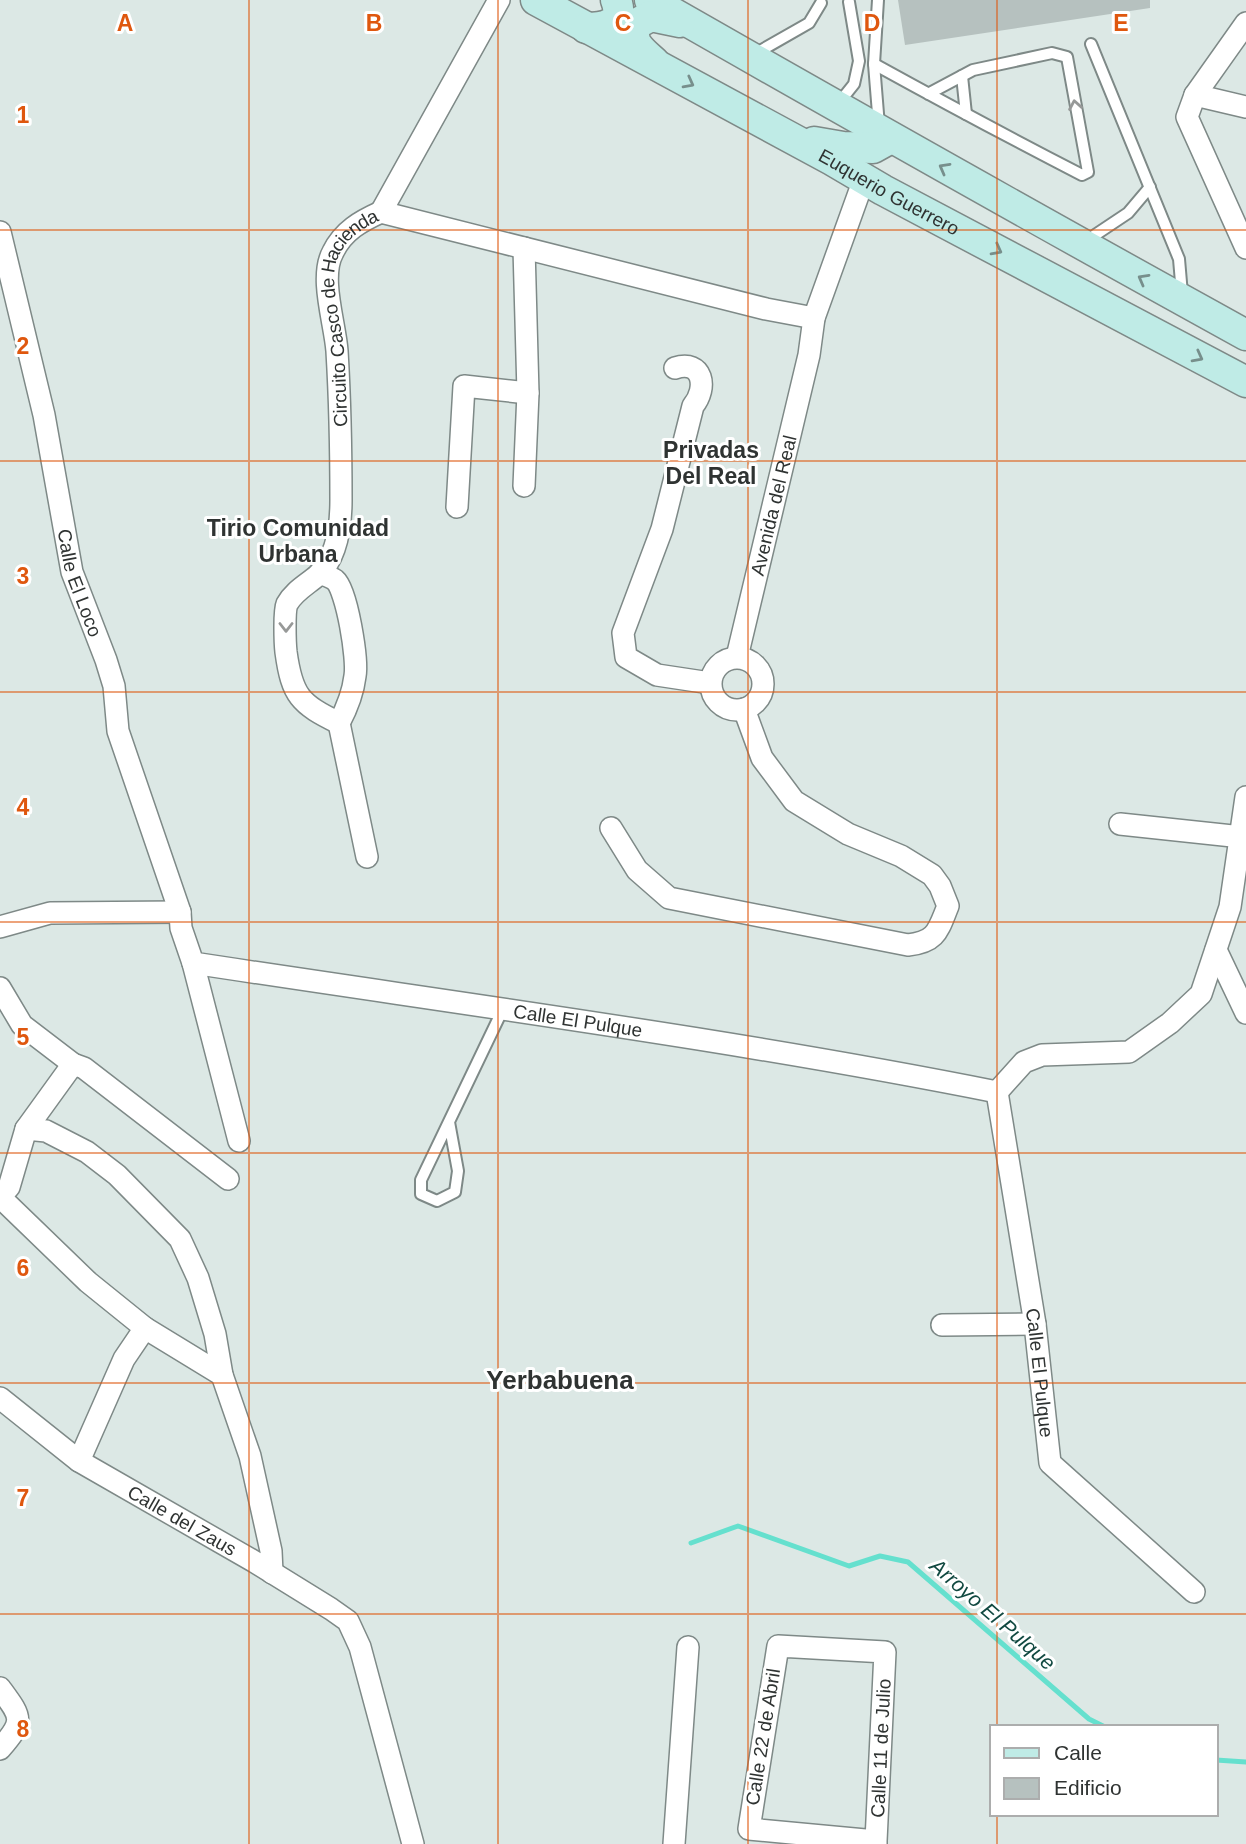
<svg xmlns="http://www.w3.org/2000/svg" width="1246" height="1844" font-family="Helvetica,sans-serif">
<rect width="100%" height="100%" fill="#dce8e5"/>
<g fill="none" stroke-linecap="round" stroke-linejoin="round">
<g stroke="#65e0ce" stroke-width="5">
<polyline points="691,1543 738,1526 849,1566 880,1556 908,1562 1089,1719 1105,1727"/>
<polyline points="1216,1760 1246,1762"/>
</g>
</g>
<polygon fill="#b6c1bf" points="898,0 1150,0 1150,8 905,45"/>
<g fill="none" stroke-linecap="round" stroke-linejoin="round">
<g stroke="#7e8987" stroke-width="14">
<g id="service">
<polyline points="878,0 874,64 879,126"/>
<polyline points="1091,44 1179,259 1182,294"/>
<polyline points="753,55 809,23 821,3"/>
<path d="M874,64C943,102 1012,139 1082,175L1088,172L1067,57L1052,53L973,70L928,94"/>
<polyline points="962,76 966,114"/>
<polyline points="838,104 854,84 859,61 849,2"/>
<polyline points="1083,243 1128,213 1150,187"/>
<polyline points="449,1122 458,1171 455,1192 437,1201 421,1194 421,1180 503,1009"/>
</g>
</g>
<g stroke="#7e8987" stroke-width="24">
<g id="minor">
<polyline points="1246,23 1195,95 1187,117 1246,248"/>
<polyline points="1195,95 1246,107"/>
<polyline points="381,212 499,0"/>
<path id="s1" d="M0,232L44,415L72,572L106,660L114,686L118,731L180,912L181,928L193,963C461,1004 731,1039 997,1092L1024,1062L1042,1055L1129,1052L1170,1023L1201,994L1230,907L1246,797"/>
<polyline points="524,248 528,393 524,486"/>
<path d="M675,368C703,359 708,388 693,406L662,529L623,633L626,657L657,675L710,683"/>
<polyline points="457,507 464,386 528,393"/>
<path d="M320,573C324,575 331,577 335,580C347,590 358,660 355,676C353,693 347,708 339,723"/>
<path id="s2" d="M737,657L809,355L814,318L864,179"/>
<circle cx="737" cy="684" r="26"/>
<path id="s3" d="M339,723C300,704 292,696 286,652C285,643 284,611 287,604C294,591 308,584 318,575C337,557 341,525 341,500C341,451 340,401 337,351C335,323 319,277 333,252C343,231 361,221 381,212L766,309L814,318"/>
<polyline points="339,723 367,857"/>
<polyline points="1120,824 1242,837"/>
<path d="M611,828L637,870L669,898L908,945C937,942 938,930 948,906L940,886L932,875L901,856L848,834L794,801L762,758L744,709"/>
<polyline points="0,927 50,913 180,912"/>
<polyline points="1216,950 1246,1013"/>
<polyline points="193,963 239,1141"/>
<polyline points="0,988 22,1025 73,1064 84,1068 228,1179"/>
<path id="s4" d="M997,1092L1035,1324L1050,1463L1194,1592"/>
<polyline points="26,1129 46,1131 87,1152 117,1175 180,1239 198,1278 215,1334 222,1375 250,1456 271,1551 272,1573"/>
<polyline points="0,1197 88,1282 145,1328 222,1375"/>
<polyline points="0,1197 9,1187 26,1129 73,1064"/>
<polyline points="942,1325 1035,1324"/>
<path id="s5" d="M0,1398L79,1461L255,1562L331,1609L348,1621L360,1647L413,1844"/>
<polyline points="79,1461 124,1359 145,1328"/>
<path d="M0,1688C22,1718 25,1720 0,1749"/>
<polyline points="674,1844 688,1647"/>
<path id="s6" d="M876,1844V1841L885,1652L778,1646L749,1829L876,1841"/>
</g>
</g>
<g stroke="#7e8987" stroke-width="33">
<g id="secondary">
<path id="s7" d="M536,0L832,160L883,190L1246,382"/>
<path d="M650,0C848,113 1046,225 1246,335"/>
<path d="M586,28C605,28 625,24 616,0"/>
<path d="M654,62C642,51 628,42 636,24L651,16L680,22"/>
<polyline points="814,142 843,147 873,148 891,138"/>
</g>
</g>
<use href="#service" stroke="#fff" stroke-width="10"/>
<use href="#minor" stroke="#fff" stroke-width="21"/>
<use href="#secondary" stroke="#bfebe6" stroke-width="30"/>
</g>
<defs><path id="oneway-chevron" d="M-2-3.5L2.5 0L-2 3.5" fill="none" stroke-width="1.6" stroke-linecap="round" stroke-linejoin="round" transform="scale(1.75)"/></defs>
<g stroke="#778f8c">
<use href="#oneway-chevron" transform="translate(689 83) rotate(28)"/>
<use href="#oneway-chevron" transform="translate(944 168) rotate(-151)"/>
<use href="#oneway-chevron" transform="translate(997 250) rotate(28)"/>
<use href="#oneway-chevron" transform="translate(1143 279) rotate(-151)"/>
<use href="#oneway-chevron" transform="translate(1198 357) rotate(28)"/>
</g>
<g stroke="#979998">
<use href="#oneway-chevron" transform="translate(1075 105) rotate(-100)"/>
<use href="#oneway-chevron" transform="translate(286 627) rotate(90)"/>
</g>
<path fill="none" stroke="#df570e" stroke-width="2" stroke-opacity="0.55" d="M249,0V1844M498,0V1844M748,0V1844M997,0V1727M0,230H1246M0,461H1246M0,692H1246M0,922H1246M0,1153H1246M0,1383H1246M0,1614H1246M997,1814V1844"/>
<g text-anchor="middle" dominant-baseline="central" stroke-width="6" stroke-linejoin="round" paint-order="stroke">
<g font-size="19" fill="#2f3332" stroke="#fff">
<text stroke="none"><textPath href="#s7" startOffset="402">Euquerio Guerrero</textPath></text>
<text stroke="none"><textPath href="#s3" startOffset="457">Circuito Casco de Hacienda</textPath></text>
<text stroke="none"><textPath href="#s2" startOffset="156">Avenida del Real</textPath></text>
<text stroke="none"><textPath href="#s1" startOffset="360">Calle El Loco</textPath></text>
<text stroke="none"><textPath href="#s1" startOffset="1148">Calle El Pulque</textPath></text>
<text stroke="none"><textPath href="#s4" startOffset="284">Calle El Pulque</textPath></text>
<text stroke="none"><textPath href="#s5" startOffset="220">Calle del Zaus</textPath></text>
<text transform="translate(763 1737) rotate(-81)">Calle 22 de Abril</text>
<text stroke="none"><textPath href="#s6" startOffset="96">Calle 11 de Julio</textPath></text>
</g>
<g font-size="21" font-style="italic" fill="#114941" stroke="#fff">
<text transform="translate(993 1614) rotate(41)">Arroyo El Pulque</text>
</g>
<g font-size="23" font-weight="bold" fill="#2f3332" stroke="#fff">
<text x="711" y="450">Privadas<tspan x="711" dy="26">Del Real</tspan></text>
<text x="298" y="528">Tirio Comunidad<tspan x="298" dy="26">Urbana</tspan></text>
</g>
<g font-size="26" font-weight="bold" fill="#2f3332" stroke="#fff">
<text x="560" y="1380">Yerbabuena</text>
</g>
</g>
<g font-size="23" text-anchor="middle" font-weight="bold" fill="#df570e" stroke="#fff" stroke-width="6" stroke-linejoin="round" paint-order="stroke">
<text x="125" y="31">A</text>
<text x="374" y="31">B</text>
<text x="623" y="31">C</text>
<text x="872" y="31">D</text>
<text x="1121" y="31">E</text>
<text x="23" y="123">1</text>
<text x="23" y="354">2</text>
<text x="23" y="584">3</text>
<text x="23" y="815">4</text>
<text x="23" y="1045">5</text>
<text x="23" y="1276">6</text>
<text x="23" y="1506">7</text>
<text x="23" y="1737">8</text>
</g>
<rect x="990" y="1725" width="228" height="91" fill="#ffffff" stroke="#acadad" stroke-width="2"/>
<rect x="1004" y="1748" width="35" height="10" fill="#bfebe6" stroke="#acadad" stroke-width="2"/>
<text x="1054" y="1760" font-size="21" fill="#2f3332">Calle</text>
<rect x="1004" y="1778" width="35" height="21" fill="#b6c1bf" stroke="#acadad" stroke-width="2"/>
<text x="1054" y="1795" font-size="21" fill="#2f3332">Edificio</text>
</svg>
